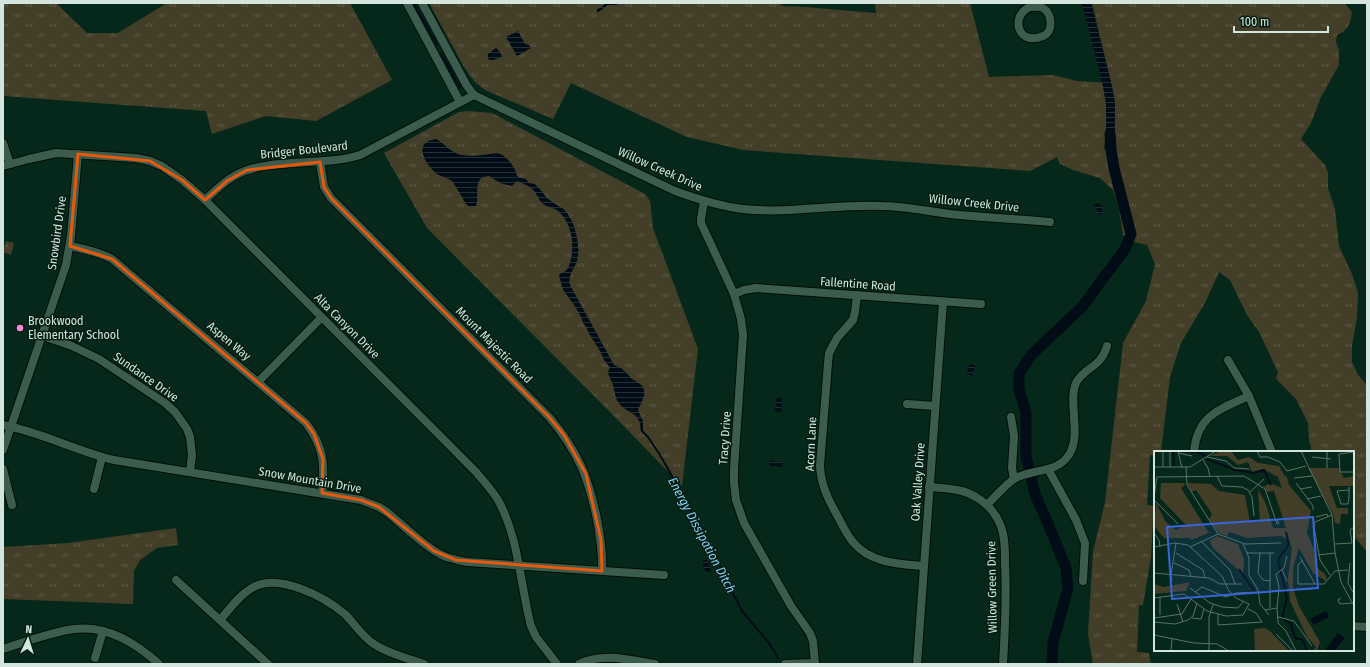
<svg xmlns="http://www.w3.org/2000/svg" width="1370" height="667" font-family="'Fira Sans Condensed',sans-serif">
<defs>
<pattern id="grass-tufts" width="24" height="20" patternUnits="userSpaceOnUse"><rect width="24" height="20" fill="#433e27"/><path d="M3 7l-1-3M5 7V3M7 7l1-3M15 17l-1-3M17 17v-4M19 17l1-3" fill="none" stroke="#5d5a46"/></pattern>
<pattern id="water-rules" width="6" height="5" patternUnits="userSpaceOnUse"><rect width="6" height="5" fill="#000c16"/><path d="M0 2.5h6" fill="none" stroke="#242f37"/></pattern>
</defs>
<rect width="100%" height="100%" fill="#05281b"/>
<g fill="url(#grass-tufts)">
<polygon points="3,3 56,3 87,33 118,33 167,3 350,3 392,80 316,121 266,116 212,134 206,111 3,96"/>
<path d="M429,3H778L783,6L805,7L876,13L875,3H970L989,77L1053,75L1077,81L1111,83L1092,3H1344L1352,12C1350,24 1349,30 1337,35L1336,42L1339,50V65L1321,97L1311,123L1301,139L1325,165L1328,173V188L1335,209L1339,246L1352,274L1358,293L1357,318L1352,345V362L1358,375L1367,385V552L1353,535V452H1312L1309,440L1308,423L1296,399L1276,379L1278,372L1259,332L1247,315L1230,280L1219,272L1205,303L1181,343L1170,377L1161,452H1155V456L1150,455L1147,505L1154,506L1151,557L1143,605H1139L1137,652L1149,653L1151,664H1093L1088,634L1093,552L1105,502L1123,343L1146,301L1155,264L1147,245L1134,242L1123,235L1119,209L1113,190L1100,178L1073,170L1060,164L1057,157L1030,171L743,150L687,137L571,83L553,119L485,90L475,82L464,67Z"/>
<polygon points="468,111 492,113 645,194 650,201 653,228 698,349 682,486 611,413 427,228 384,153 459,112"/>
<polygon points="6,241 14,243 11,255 3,252"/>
<polygon points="176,528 178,545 157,548 140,560 134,571 133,604 3,599 3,547 68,543"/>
</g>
<g fill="url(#water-rules)">
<polygon points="606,3 624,3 615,5 608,5 597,13 597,9 600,8"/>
<polygon points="1082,3 1091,3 1112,86 1115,102 1115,147 1104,149 1106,134 1106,105 1103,86"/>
<polygon points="518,31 525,44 529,45 531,48 517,56 506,37"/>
<polygon points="496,48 500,52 502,57 493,60 489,60 488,58 488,54"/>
<path d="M436,139C445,144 451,153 462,155C468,156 476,156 482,155C495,154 499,149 510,162C513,166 516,170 517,176L521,178L526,179L529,183L535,184C540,189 543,193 547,198C550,201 559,206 562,208C574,217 580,242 578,256C577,267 567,274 570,285L614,365C622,367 626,372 631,378C634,381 639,382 642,386C648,393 641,403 638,410L643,421V429L642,430L640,429C642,413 626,413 619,403C614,397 615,390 612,382C611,380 609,376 608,373C608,371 609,369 610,367L605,362L600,351L588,332L587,328L583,323C583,318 573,303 569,298C568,296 566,295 565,293C563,290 560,280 559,275C562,272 566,272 568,268C576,250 573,223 558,211C554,207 546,207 542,203C538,199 536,191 531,188C528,185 521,183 517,181L512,186L507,185L500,183L489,176C471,177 480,196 476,206H469L466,204L453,182C449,178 442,177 437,174C429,168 415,149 427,142C429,140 433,140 436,139Z"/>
<polygon points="1099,202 1104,213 1099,215 1094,205"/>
<polygon points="970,364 975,366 972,376 966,373"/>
<polygon points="776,398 782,398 781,412 775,411"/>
<polygon points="770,461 782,462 782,467 770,466"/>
<polygon points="707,559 711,571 706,573 702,561"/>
</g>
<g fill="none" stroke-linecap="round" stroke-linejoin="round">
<g stroke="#000c16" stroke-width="2">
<polyline points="413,3 437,45"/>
<polyline points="441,53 460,88"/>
<polyline points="642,427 642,431 648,437 660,455 687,502 742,611 769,643 778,658"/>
</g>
<polyline stroke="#000c16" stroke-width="11" points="1052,664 1053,643 1068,588 1066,568 1049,526 1035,494 1026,457 1026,413 1019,389 1019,374 1031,355 1082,307 1125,249 1131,234 1114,168 1111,150 1110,134"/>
<g stroke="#000f07" stroke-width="10">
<g id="minor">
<polyline points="407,3 460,102"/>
<path d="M422,3L467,86L474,95L675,191C697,199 719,206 743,209C789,214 835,204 882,206C908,206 934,213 960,215C990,218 1020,219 1050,222"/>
<path d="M1030,7C1034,7 1039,6 1043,8C1052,13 1054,32 1043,36C1017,47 1010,15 1030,7Z"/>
<polyline points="3,143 10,164"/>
<path d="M320,162L324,187L331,198L550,418C578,452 588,476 597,519C600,536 603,553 602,571"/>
<path d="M3,166L29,159L56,153L136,158L150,161L162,166L182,180L205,200L477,473C484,482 492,490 498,500C519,538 520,584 531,626L536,637L557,664"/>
<path d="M205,200C215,191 224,181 236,175C270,157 322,167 360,155L474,95"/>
<polyline points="704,201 701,219 701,223 734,294 741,319 743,335 734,469 734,483 736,500 744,523 791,606 810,633 813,641 815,664"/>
<path d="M70,246C85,249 99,252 112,259L306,423C324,447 325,464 322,493"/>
<polyline points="734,294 744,290 756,288 981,304"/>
<path d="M857,295L855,312L853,320L837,338L829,353L828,363L820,466C821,485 828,499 837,515C842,524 846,534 853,542C870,563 898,564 924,566"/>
<polyline points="43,336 72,346 99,359 165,403 175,412 187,429 190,437 192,455 190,472"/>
<polyline points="1228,360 1249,396 1272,452"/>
<polyline points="258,382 321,318"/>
<polyline points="907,404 935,406"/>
<polyline points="1011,417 1014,436 1012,468 1014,479"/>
<path d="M3,425C41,432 76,451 114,460L361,500L379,507L387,512C404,526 427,549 446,557C453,559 460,561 467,562L664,575"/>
<polyline points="3,450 66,265 71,236 78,154"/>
<path d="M1194,452C1197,415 1220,409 1249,396"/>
<polyline points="3,469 12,505"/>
<polyline points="1048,469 1076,520 1085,543 1083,581"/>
<path d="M929,487C942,488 956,488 968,493C982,499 994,510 1000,524C1005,536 1005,550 1005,563C1007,597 1005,631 1003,664"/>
<polyline points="94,489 102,457"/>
<path d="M987,505C995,497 1004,486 1014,479C1032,468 1059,474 1070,453C1081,434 1068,401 1076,383C1084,367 1101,368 1107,346"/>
<polyline points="176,580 268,664"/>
<path d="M220,620C230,609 239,595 252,588C278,572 325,597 346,615C354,624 361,634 371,642C386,653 407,658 424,664"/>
<polyline points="1353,626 1367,627"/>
<path d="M3,649C25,642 51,632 74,629C106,625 136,643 159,664"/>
<polyline points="95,658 103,631"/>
<path d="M579,664C603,652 630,660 655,664"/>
<polyline points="785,664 815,663"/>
<polyline points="917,664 943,302"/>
</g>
</g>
<use href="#minor" stroke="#3c5d4e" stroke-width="8"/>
</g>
<path fill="none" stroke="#e8590c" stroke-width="3" stroke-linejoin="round" d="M78,154L150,161L182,180L205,200L227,181L247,170L320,162L324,187L331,198L550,418L564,435L586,474L601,540L602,571L456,560L434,551L379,507L361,500L322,493L323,459L314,434L306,423L112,259L70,246Z"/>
<circle fill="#fd86e2" stroke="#001e12" stroke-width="1.5" cx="20" cy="328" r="4"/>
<g text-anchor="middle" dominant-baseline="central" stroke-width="3" stroke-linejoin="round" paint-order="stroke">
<g font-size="12" fill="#d3e5dc" stroke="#001e12">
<text transform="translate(304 150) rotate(-6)">Bridger Boulevard</text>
<text transform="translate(660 169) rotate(24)">Willow Creek Drive</text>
<text transform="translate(974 203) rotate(6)">Willow Creek Drive</text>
<text transform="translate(57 233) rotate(-82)">Snowbird Drive</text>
<text transform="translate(858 284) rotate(4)">Fallentine Road</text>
<text transform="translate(347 326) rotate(45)">Alta Canyon Drive</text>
<text transform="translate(229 341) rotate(40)">Aspen Way</text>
<text transform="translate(494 345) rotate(45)">Mount Majestic Road</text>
<text transform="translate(146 377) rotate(35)">Sundance Drive</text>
<text transform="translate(725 438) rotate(-86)">Tracy Drive</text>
<text transform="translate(811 444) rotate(-87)">Acorn Lane</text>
<text transform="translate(310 480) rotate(10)">Snow Mountain Drive</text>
<text transform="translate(918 482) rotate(-86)">Oak Valley Drive</text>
<text transform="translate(992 587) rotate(-91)">Willow Green Drive</text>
</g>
<g font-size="12" fill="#d3e5dc" stroke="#001e12" text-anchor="start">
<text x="28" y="321">Brookwood<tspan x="28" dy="14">Elementary School</tspan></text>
</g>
<g font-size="13" font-style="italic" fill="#85cdf4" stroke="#001e12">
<text transform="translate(702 535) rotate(62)">Energy Dissipation Ditch</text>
</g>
</g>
<g transform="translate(1154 451)">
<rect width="200" height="200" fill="#05281b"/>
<path d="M77,0L84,9L95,6L104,12L125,15L130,24L133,26L135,34L157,60L153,82L160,98L163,117L170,122L173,128L172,130L159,122L145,97L139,117V137L145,155L166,191L163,200H159L162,196L153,186L136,150L134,127L138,96L133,88L127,85L93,87L75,81L73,85L65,82L55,69L58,63L42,39L38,41L33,32L57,33L65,40L91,44L96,71H106L104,38L112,53L119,77H132L120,40L113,41L110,36L116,32L128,37L124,26L109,18L98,21L94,11L84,14L73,5H56L65,1ZM154,17H185L190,27L200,25V40L199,35H175L183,57H194V63H187L186,73L181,72L179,63ZM7,32H30L31,34L27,37L55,82L37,89L36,87H10L0,75L2,52L12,71L22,79L32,74L6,47ZM63,85L84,93L90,108L89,123L60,98L55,90ZM36,131L32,140L0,143V133L10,136ZM111,177L116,180L135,200H101L100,178Z" fill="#433e27"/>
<path d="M172,160L175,166L159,174L158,171L169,165L158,171L156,168ZM184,182L191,187L180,200H170Z" fill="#000c16"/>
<path fill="none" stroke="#000c16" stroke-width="2" d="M19,0L20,15M34,0L47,2L51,5M53,8L81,19L100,22L110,19L117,34M132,81L135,93L124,109L133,147L128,167L137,173L141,187L149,189L153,200M85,118L101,141"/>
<path fill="none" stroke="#577468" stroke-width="1" d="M0,0V16M24,0L28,17M103,0L106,6H114L126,11L133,20L152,15M147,0L178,64L181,102L187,131L200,155M16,1V16M200,1L185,3L186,21H200M24,2L38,5M53,6L72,10L80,17L95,18M158,6L177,8M49,9L54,17L56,26M0,16H36L62,0M9,16V0M32,16L33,34L64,83L91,93L127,92M173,17V0M63,25L68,35L88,36L94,39L98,46L100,65M140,27L158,25M142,32L159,55V59M195,36V46L194,53H187L183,40L195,39M146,38L158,36M96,41L110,28M0,46L3,26L90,25L111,38L123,73L125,72L123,69M153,48L167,45M0,49L24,73M162,66L173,63L174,66M0,82L5,89L6,96M48,91L76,119L81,133M89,93L95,107V124L104,139L106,153L115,164M181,93L198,92L196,79L200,76M0,96L21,92L34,94L68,125L75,140L82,147L95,153L89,164L72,165L53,160L30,143L0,147M36,96L64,83M22,102L49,119L51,127M93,102H120M106,102L104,122L109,129L116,130M164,104L181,102M146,106L161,133M149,109L144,114V133H170L181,120L194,119M20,112L35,119L37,125M196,112L194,132L200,143M128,119L133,130M0,122L55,127L66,133H88M122,123L125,136L123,157M122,123L130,117L133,105M176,124L166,109L160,76L161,71L178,64M18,130L17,124L22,92M36,137L56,152L68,156L84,157L89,151M41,141L48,136L72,146L82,142L105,141M6,146V164M187,147L184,149L186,153L198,152M23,153L29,171M116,157V102M123,157L124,172L132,180L142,200M111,159L123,157M64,163V174L108,171L102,162L94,158M124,166L140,170L158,195M0,167L28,163L37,148M38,167L47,168L50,158M0,171L21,173L34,169L39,165L43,152M122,183L139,200M0,184L40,192L63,193L75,200M17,200L18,187M55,200V166L59,154"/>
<path fill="#3865d9" fill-opacity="0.15" stroke="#3865d9" stroke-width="2" d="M159,66L164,137L18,148L13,76Z"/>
<rect width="200" height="200" fill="none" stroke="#d3e5dc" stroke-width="2"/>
</g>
<rect width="1370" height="667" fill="none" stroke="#d3e5dc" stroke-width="8"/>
<g transform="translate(28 639) rotate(4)" stroke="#001e12" stroke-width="3" paint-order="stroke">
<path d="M0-3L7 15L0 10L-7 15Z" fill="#d3e5dc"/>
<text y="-6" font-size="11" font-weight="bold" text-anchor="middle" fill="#d3e5dc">N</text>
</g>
<path d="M1234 26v6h94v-6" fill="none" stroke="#d3e5dc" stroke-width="2"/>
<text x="1240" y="26" font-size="12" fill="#d3e5dc" stroke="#001e12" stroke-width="3" paint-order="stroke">100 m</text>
</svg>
